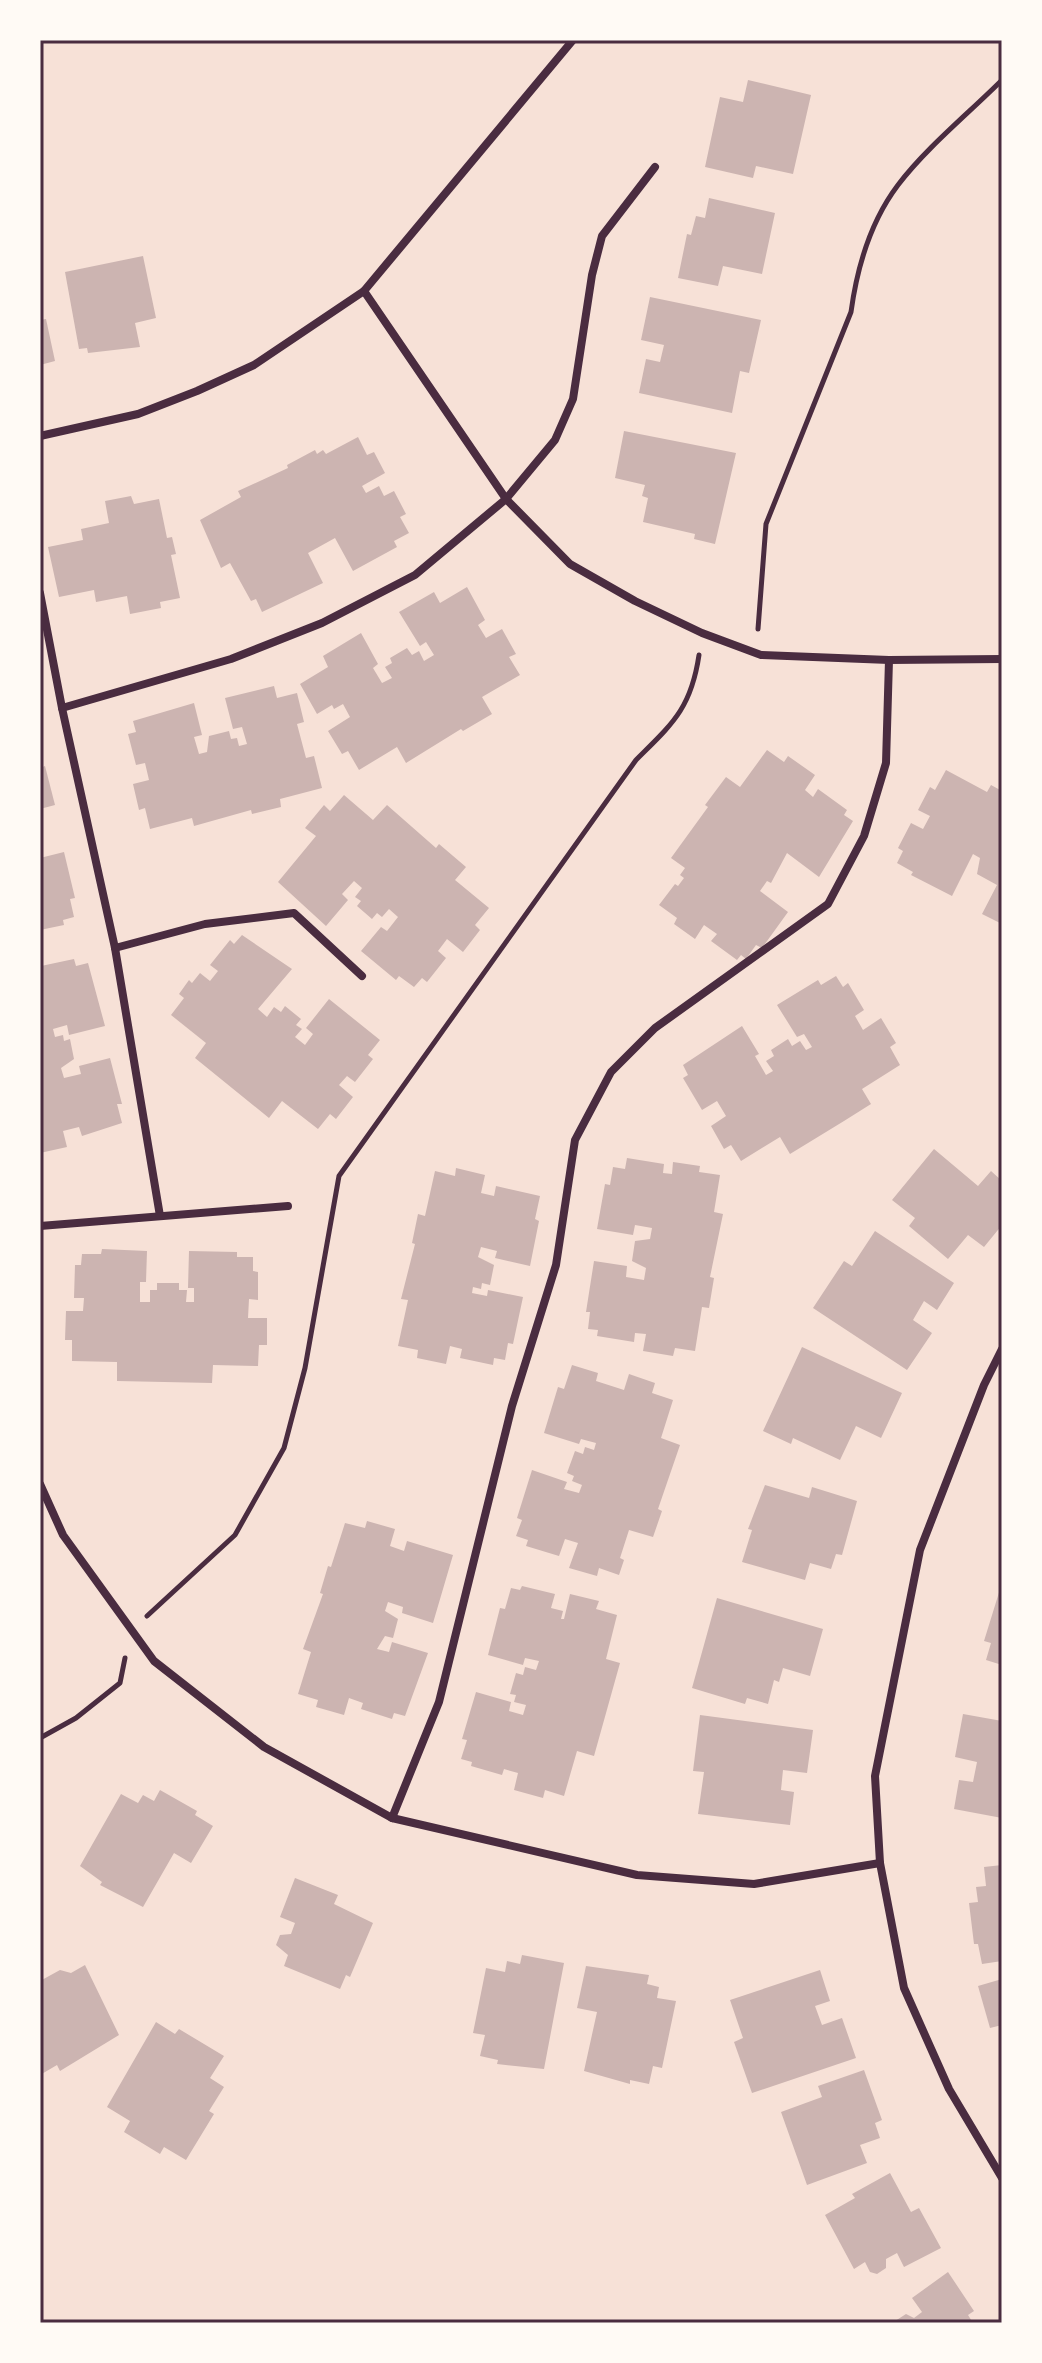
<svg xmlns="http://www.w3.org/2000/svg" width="1042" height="2363" font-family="Signika,sans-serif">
<rect width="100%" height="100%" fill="#f7e1d7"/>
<g fill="#ccb4b1">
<polygon points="748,80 811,95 793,174 756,166 753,178 705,167 720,97 743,102"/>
<polygon points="709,198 775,213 762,274 723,266 718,286 678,278 687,234 691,235 696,216 705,218"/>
<polygon points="143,256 156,318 135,323 140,347 88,353 87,348 79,349 65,272"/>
<polygon points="650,297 761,320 749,373 740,371 732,413 639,393 646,359 660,362 664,345 641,340"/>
<polygon points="46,319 55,361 40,365 40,320"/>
<polygon points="624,431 736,453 715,544 694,539 695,534 643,522 648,498 642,496 645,485 615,478"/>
<polygon points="358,437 367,455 374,452 385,473 362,486 366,493 379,486 384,496 394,491 406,514 400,517 409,533 394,541 397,547 353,571 335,538 308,553 323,583 262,612 256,599 251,601 230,563 221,568 200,520 241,497 238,491 288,468 287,465 315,450 317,454 323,450 326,454"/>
<polygon points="131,496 134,504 159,499 167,538 172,537 176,554 171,555 180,598 160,602 161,608 130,614 127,596 96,602 94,590 59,597 48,547 83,540 81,529 109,523 105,501"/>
<polygon points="467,587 485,620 478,625 486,638 502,629 516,654 509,657 520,675 482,697 492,714 463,731 461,729 406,763 397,747 359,770 348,751 342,754 328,731 350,717 343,704 334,709 332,705 317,714 300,684 328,667 323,656 361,633 378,664 373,668 382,683 392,678 385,667 392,663 390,658 407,648 412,655 419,651 424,661 434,655 426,642 420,646 399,612 434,592 440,603"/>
<polygon points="274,686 277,698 297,693 304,722 297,724 306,758 314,756 322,788 280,799 281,807 252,814 251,810 194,826 192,818 150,829 145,808 139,810 133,784 149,780 145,763 136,765 128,734 136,732 133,721 194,703 202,735 194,737 199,754 207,752 209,736 229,731 231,739 237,738 239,746 247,744 242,727 233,729 225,698"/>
<polygon points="767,750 784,762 788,756 815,775 805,790 813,797 818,789 847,810 844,815 853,821 819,877 787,853 771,883 767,881 760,891 788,912 762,948 756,945 746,959 741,955 737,960 711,941 717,934 704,925 695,939 674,924 677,918 659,905 675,884 678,886 684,878 680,875 685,868 671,858 708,807 705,805 726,777 740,787"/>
<polygon points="45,766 55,805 40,809 40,768"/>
<polygon points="946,770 987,792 991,785 1002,791 1002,924 982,914 997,885 977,874 980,858 973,854 952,896 911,875 913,872 897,863 903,851 898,848 911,823 923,829 930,816 918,810 930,787 935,790"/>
<polygon points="344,795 373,820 387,805 436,848 439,844 466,867 455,880 489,908 475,925 480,930 463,952 447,939 438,951 446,958 427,982 422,978 414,987 399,976 396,980 361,951 381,927 387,931 398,917 389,909 382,917 377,913 372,919 357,906 361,901 355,897 362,888 354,881 342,894 348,900 326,926 278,882 316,836 305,828 324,805 330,811"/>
<polygon points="64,852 75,898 70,899 74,917 63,920 64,925 40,930 40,858"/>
<polygon points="242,935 292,969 258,1009 267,1017 274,1007 281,1012 285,1006 301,1019 296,1025 302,1029 295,1037 305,1045 313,1034 306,1028 329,999 380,1040 368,1055 373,1059 355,1082 347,1076 339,1085 353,1097 336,1119 330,1114 318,1129 282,1101 269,1118 195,1058 206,1043 171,1015 184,998 179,994 189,980 192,983 200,973 210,981 218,971 210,965 230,940 234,944"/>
<polygon points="74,959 76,966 88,963 105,1026 69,1035 67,1025 53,1029 55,1037 63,1035 64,1041 70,1039 74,1059 61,1068 64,1078 81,1074 79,1066 110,1058 122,1104 117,1104 122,1123 82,1136 79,1127 63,1131 67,1147 40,1153 41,966"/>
<polygon points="836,976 843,987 848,983 864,1010 855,1016 863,1030 881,1018 896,1043 890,1047 900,1065 862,1089 871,1104 844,1121 790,1154 780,1137 741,1161 731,1145 724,1149 711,1126 726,1116 717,1101 702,1110 683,1078 688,1075 683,1065 742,1026 759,1054 755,1056 766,1075 773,1071 766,1061 774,1056 771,1050 788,1039 792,1046 800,1041 806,1050 812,1047 804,1034 797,1037 777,1005 818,980 821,985"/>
<polygon points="934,1149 978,1186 991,1171 1002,1181 1002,1225 984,1247 968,1235 948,1259 909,1226 915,1218 892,1200"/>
<polygon points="627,1158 664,1164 663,1173 672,1174 673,1162 700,1166 699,1172 720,1175 714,1212 723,1214 710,1277 714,1278 709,1308 702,1307 695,1351 675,1348 673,1356 643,1351 646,1334 635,1333 634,1342 597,1336 598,1330 588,1329 590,1312 586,1312 594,1261 627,1266 626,1277 644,1280 646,1268 632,1261 635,1241 650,1239 652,1228 635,1225 633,1235 597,1229 605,1184 610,1185 613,1167 625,1169"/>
<polygon points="456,1168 485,1175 481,1193 494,1196 496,1186 540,1196 535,1219 539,1221 530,1266 495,1258 497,1251 481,1247 478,1257 494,1265 490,1285 482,1283 481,1289 473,1287 472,1293 487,1296 488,1290 523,1297 513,1344 508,1343 505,1360 494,1358 493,1365 460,1358 462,1349 450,1346 446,1364 417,1358 418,1350 398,1346 408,1300 401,1299 415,1244 412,1243 418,1214 425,1216 435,1171 455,1176"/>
<polygon points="875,1231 954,1283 937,1310 924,1301 913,1320 932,1333 907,1370 813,1308 844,1261 852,1266"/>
<polygon points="102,1249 147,1251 146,1282 140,1282 140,1302 150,1302 150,1290 157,1290 157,1283 179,1283 179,1290 187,1290 186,1302 194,1302 194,1288 188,1288 189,1251 237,1252 237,1257 253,1257 253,1271 258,1272 258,1300 249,1299 248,1318 267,1318 267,1345 259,1345 258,1366 213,1365 212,1383 117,1381 117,1362 72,1361 72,1340 65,1340 66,1311 83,1311 84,1298 74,1298 75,1265 81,1265 82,1254 101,1254"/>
<polygon points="802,1347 902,1393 881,1438 856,1426 840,1460 793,1438 791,1444 763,1431"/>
<polygon points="572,1365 598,1373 596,1381 624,1390 629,1374 655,1383 652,1393 673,1400 661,1438 680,1445 658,1509 662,1511 653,1537 629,1530 620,1558 624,1560 619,1575 599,1568 597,1576 569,1568 578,1543 565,1539 559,1556 526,1546 528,1540 516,1536 522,1520 517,1518 532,1470 567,1482 564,1489 579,1493 582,1485 572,1481 574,1476 567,1473 575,1451 583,1454 585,1447 594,1450 596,1443 581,1439 579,1444 544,1433 558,1387 564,1389"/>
<polygon points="765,1485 809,1498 812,1487 857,1501 842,1555 836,1554 831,1569 810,1563 805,1580 742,1562 752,1530 748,1529"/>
<polygon points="367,1521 395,1529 390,1546 404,1551 407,1541 453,1555 433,1623 402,1613 403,1607 388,1602 385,1611 398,1619 393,1638 385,1636 377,1649 389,1652 392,1642 428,1653 405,1716 394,1713 392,1719 361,1709 363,1703 349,1698 344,1715 316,1707 318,1700 298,1694 311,1652 303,1649 323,1594 320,1593 328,1566 331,1567 345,1523 365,1528"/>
<polygon points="522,1586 555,1594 551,1608 563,1611 561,1619 564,1619 570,1594 599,1601 596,1609 617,1615 606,1659 620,1663 594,1756 577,1751 564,1796 545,1790 543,1798 514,1790 518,1773 504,1769 502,1775 471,1766 472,1762 461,1759 467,1740 462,1739 476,1692 511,1702 509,1711 523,1715 526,1705 514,1702 516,1695 510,1694 516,1673 523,1675 525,1667 536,1670 539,1661 525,1658 523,1665 488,1655 500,1608 505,1609 511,1588 520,1590"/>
<polygon points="1001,1586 1002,1586 1002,1665 986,1660 991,1643 984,1641"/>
<polygon points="717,1598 823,1629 810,1676 783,1668 779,1682 774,1680 768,1704 747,1698 745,1704 692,1688"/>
<polygon points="963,1714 1002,1721 1002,1818 954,1809 959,1780 973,1782 977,1762 955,1757"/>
<polygon points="700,1715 813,1730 807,1773 783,1770 781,1790 794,1792 790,1825 698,1814 704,1772 693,1771"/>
<polygon points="160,1790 197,1811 195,1815 213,1826 191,1863 174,1853 143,1907 100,1885 102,1882 80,1866 121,1794 138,1803 143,1795 154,1801"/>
<polygon points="1002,1865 1002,1961 982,1964 978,1944 974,1944 969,1903 978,1902 976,1887 986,1886 984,1867"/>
<polygon points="295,1878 338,1895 334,1904 373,1923 350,1977 346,1975 340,1989 284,1966 288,1955 276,1945 280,1935 291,1934 295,1923 280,1917"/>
<polygon points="522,1955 564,1963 544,2069 497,2064 498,2060 480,2056 485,2035 473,2033 486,1968 505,1972 507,1961 520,1964"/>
<polygon points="85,1965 119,2035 60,2071 57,2065 40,2075 40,1981 60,1970 71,1973"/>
<polygon points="586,1966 649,1975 647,1984 659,1987 657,1998 676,2001 662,2068 653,2066 649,2084 630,2080 630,2084 584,2071 597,2012 577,2008"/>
<polygon points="820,1970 830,2001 815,2006 822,2025 842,2018 856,2058 752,2093 734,2042 743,2038 730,2000"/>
<polygon points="1002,1979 1002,2025 990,2028 978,1986"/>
<polygon points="156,2022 175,2034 179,2029 224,2056 210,2078 224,2087 209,2111 214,2114 186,2160 164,2147 160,2154 124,2132 130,2121 107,2107"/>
<polygon points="864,2070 882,2120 875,2123 880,2138 860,2145 867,2163 807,2185 781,2112 822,2097 818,2086"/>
<polygon points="890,2173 911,2212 919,2208 941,2248 904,2267 897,2253 886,2259 886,2268 877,2274 870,2272 865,2262 854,2269 825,2215 855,2198 852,2194"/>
<polygon points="948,2272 974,2311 968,2315 973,2323 892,2323 906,2314 914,2318 922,2312 912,2298"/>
</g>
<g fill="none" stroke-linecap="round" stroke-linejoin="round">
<g stroke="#4a2c40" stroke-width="5">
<path d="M758,629L766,524L851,312C857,268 870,222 898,185C926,148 969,113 1002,80"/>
<path d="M147,1616L235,1535L284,1448L305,1368L339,1176L636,760C672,724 691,709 699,655"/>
<polyline points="40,1738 76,1718 120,1683 125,1658"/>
</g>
<g stroke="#4a2c40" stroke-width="8">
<polyline points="364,291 506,499 570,564 635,601 702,633 761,655 889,660 1002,659"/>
<polyline points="40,436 138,414 197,391 254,365 364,291 573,40"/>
<polyline points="40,593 62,708"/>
<polyline points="115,948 205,924 294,913 362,976"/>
<polyline points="160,1216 115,948 62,708 231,659 322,623 415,575 506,499 555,440 573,399 592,275 602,236 655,167"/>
<polyline points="40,1226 288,1206"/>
<polyline points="1002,1349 984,1385 920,1550 875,1776 880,1863 904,1988 949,2089 1002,2178"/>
<polyline points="40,1484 63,1535 154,1661 264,1747 392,1818 637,1875 754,1884 880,1863"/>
<polyline points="392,1818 439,1702 512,1406 556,1265 575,1140 611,1072 655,1028 828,904 864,836 886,763 889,660"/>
</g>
</g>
<rect width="1042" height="2363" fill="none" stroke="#fffaf5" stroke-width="84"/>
<rect x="42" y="42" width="958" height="2279" fill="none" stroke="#4a2c40" stroke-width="3"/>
</svg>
